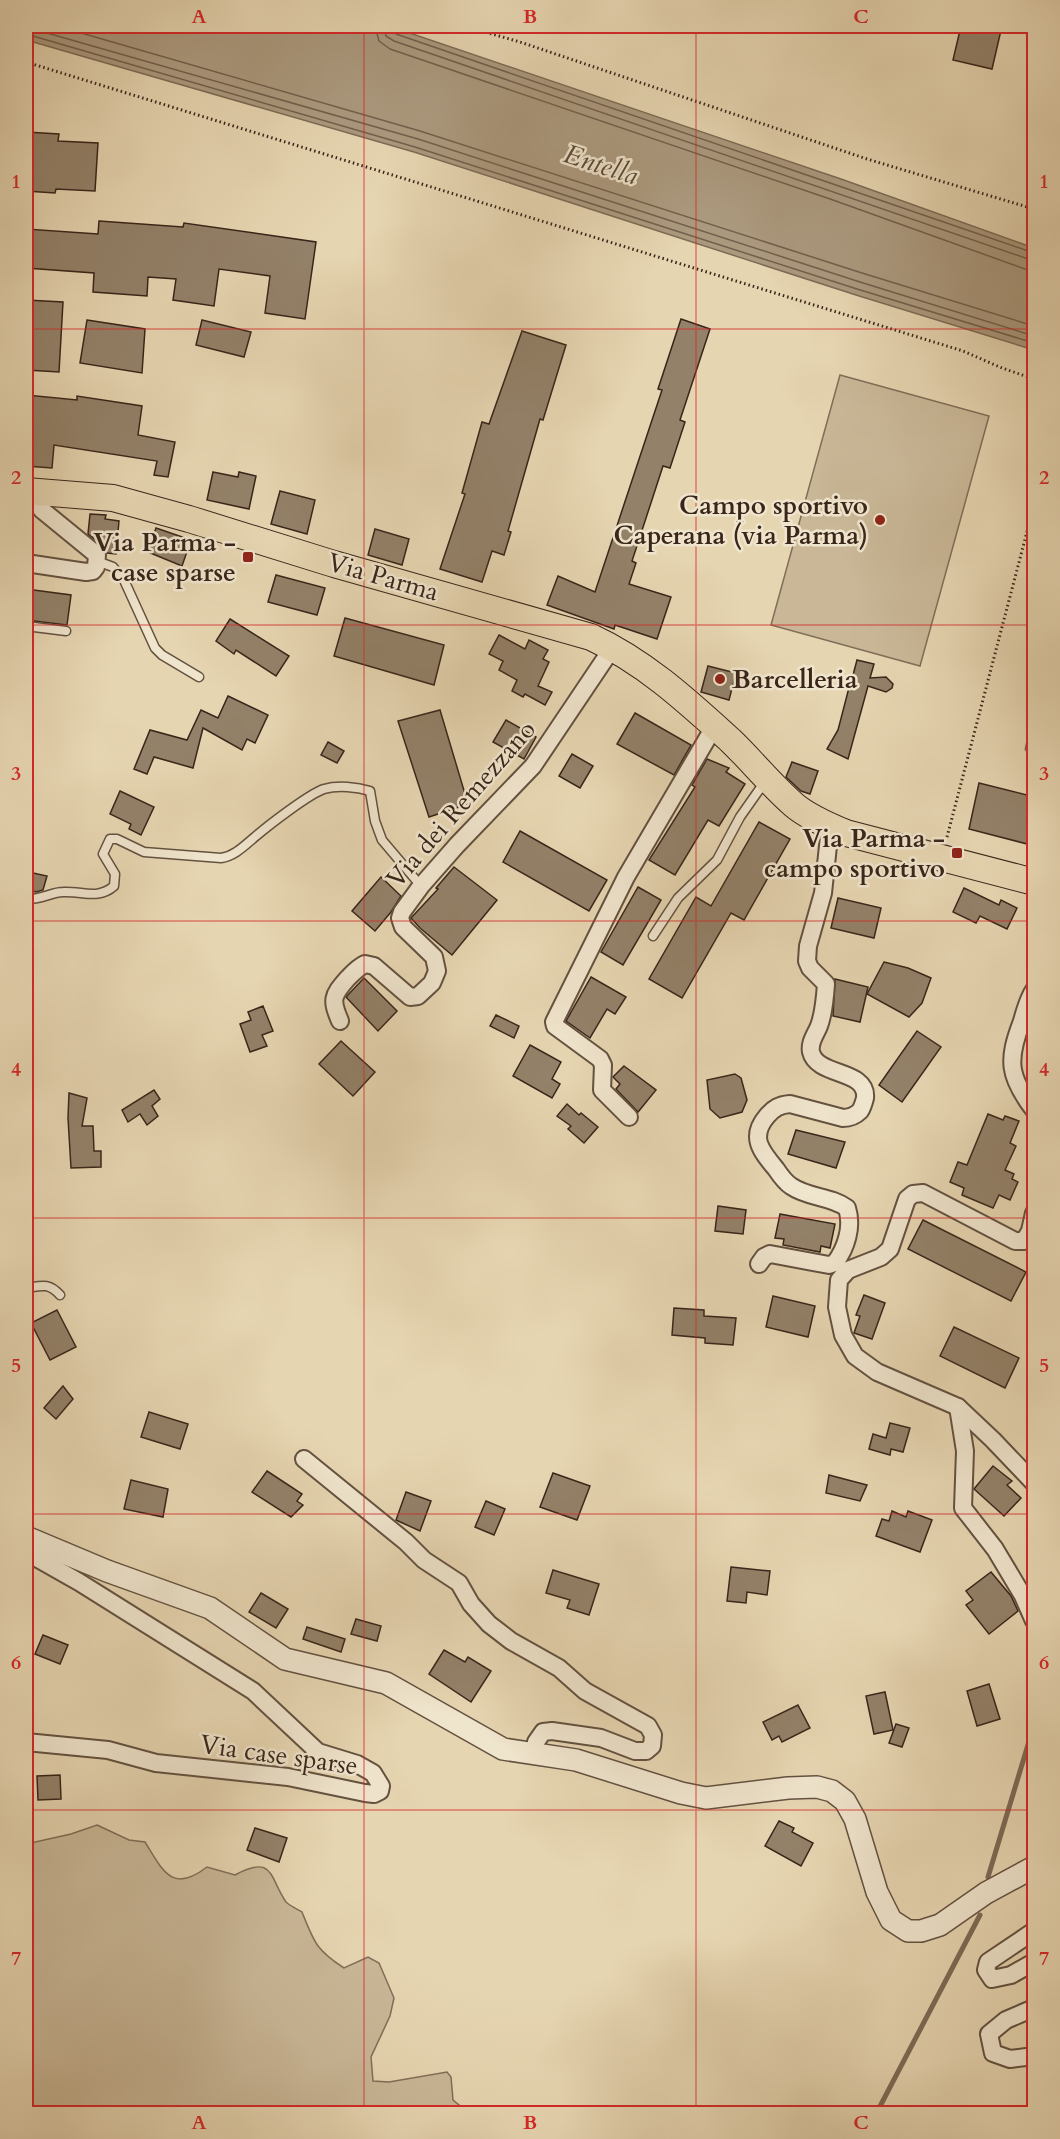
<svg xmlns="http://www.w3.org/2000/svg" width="1060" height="2139" font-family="Cardo,serif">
<rect width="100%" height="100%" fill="#e6d5b1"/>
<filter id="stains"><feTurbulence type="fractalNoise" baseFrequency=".00333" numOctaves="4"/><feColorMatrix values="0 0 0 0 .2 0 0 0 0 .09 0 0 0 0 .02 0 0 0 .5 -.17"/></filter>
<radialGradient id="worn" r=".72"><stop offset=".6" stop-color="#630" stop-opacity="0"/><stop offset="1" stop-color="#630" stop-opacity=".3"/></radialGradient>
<g fill="#c9b797" stroke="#816e58" stroke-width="1.5">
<polygon points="840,375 989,416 920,666 771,625"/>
<path d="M97,1825L129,1840L145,1842C163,1871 172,1894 207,1867L235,1875C274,1854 269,1877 286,1902C290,1906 297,1909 302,1912C314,1942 316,1950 344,1968L368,1957L379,1963L394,1998L390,2016L371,2057L373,2081L389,2082L447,2072L451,2077L453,2100L469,2113H26V1844L71,1834Z"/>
</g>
<polygon fill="#ab997e" stroke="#7d6b56" stroke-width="1.5" points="26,26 389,26 841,179 1034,248 1034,350 856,295 414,152 26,40"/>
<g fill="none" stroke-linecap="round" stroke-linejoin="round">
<g stroke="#725f4c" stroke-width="1.5">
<polyline points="57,26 420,131 862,273 1034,326"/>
<polyline points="375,26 379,41 390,49 833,200 1025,269 1034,270"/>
<polyline points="384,26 386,36 394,41 1034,261"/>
<polyline points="391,26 392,31 396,34 1034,253"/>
<polyline points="26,27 418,139 860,282 1034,336"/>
<polyline points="26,34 415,147 857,289 1034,343"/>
</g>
<g stroke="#7d6b56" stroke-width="5">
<polyline points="1034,718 1027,749 1034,751"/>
<polyline points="988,1877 1034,1725"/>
<polyline points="876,2114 980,1915"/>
</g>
</g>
<g fill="#938169" stroke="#39251a" stroke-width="1.5">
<polygon points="961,26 1002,26 992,69 953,60"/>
<polygon points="26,132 59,134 58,141 98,143 95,191 56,189 55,193 26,191"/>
<polygon points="99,221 183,227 184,223 316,242 305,319 265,313 270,276 219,269 214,306 173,300 176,279 148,277 147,296 93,292 94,273 26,268 26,229 98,234"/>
<polygon points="26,300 63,302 59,372 26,370"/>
<polygon points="681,319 710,329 680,420 685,422 670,468 663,466 632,561 636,563 629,584 671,597 657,639 615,625 614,629 547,605 558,576 595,592 662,390 658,389"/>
<polygon points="87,320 145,329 142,373 80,363"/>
<polygon points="202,320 251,332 244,357 196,345"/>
<polygon points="522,331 566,345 543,420 540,419 508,531 511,532 504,555 492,551 482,582 440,569 465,494 462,493 482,422 489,424"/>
<polygon points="26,395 77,400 77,396 142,406 138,435 175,442 168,477 154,475 157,461 54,445 52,468 26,466"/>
<polygon points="213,472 238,477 239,472 256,476 249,509 207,500"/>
<polygon points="280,491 315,500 307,534 271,524"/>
<polygon points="90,514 106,515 105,519 119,521 116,554 107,553 104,547 88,534"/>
<polygon points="156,528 191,540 182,566 148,552"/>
<polygon points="375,529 409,539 402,565 368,555"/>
<polygon points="276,575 325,588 317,615 268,602"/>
<polygon points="26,589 71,595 67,625 26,620"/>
<polygon points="345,618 444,645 434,685 334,656"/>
<polygon points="230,619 289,656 276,676 236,650 234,654 216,641"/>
<polygon points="499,635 525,649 529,640 548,650 543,659 549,662 538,686 552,692 545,705 525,694 523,697 512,691 517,680 499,670 503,661 489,654"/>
<polygon points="857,660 874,664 870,678 886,677 893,684 892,688 886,692 868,686 848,759 827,749 838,730 851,680 849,679 852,679"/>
<polygon points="708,666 736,673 729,700 701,692"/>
<polygon points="228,696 268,715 255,743 247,739 242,750 203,728 193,768 154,757 147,774 134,769 150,730 187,740 201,710 218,718"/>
<polygon points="440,710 468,804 429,817 398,721"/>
<polygon points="635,713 691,745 674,775 617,744"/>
<polygon points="506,720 536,737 524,759 493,742"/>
<polygon points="328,742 344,751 337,763 321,755"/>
<polygon points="572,754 593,766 580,788 559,776"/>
<polygon points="707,759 729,768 726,772 745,784 719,826 708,820 675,875 649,860 695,787 692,785"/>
<polygon points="792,762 818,771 810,794 801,791 786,777"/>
<polygon points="979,783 1035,797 1035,846 969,829"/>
<polygon points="120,791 154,807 141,835 129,829 131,824 110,814"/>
<polygon points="759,822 790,839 744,920 731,913 682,998 649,979 696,897 711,906"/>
<polygon points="520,831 607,880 589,911 503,862"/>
<polygon points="454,867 497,900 452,955 420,928 411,918 438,889 436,888"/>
<polygon points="33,873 47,876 43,890 36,892 29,890"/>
<polygon points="381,877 401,896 391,912 375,931 352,911"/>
<polygon points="638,887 661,900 623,965 601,952"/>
<polygon points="964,888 999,905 1001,900 1017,908 1007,929 980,916 976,923 953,912"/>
<polygon points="838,898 881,908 874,938 831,928"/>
<polygon points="884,962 908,968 931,978 922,1003 909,1017 867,994"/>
<polygon points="591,977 626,997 615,1014 607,1009 590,1038 566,1021"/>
<polygon points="364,978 397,1011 378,1031 346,997"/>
<polygon points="835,979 868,987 860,1022 833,1016"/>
<polygon points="263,1006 273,1031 262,1035 267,1046 250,1052 240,1024 251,1020 248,1012"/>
<polygon points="496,1015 519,1026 514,1038 490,1026"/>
<polygon points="917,1031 941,1047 902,1102 879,1085"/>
<polygon points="341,1041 375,1072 353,1096 319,1064"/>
<polygon points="530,1045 561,1062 552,1079 560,1084 552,1098 513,1076"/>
<polygon points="624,1066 656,1090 638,1112 616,1089 620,1084 613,1077"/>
<polygon points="735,1074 741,1078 747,1100 742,1112 720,1118 710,1109 707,1080"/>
<polygon points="154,1090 160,1099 152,1106 158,1116 147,1125 140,1114 128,1122 122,1110"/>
<polygon points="69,1093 87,1098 82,1126 93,1126 94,1151 101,1151 101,1167 71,1168 68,1118"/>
<polygon points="567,1104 579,1115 581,1113 598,1127 584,1143 568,1129 571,1126 557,1116"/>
<polygon points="988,1114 1003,1120 1005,1116 1019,1121 1010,1143 1016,1146 1005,1170 1014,1174 1012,1179 1018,1182 1010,1200 999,1195 993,1208 962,1195 964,1188 950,1182 958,1162 967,1165"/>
<polygon points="796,1130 845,1142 836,1168 788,1154"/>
<polygon points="718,1206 746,1210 743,1234 715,1231"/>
<polygon points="780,1214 835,1224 830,1248 821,1246 820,1252 783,1245 784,1239 775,1238"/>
<polygon points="923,1220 1026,1272 1011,1301 908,1249"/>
<polygon points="864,1295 885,1303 872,1339 854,1333 860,1316 856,1315"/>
<polygon points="773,1296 815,1306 808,1337 766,1327"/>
<polygon points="674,1308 704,1310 704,1316 736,1318 733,1345 705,1343 705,1338 672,1335"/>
<polygon points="57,1310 76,1347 50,1360 31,1323"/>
<polygon points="954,1327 1019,1358 1005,1388 940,1356"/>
<polygon points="63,1386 73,1399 56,1419 44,1408"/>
<polygon points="149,1412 188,1424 180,1449 141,1437"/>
<polygon points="890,1423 910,1428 903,1452 891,1449 890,1455 869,1449 873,1434 886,1438"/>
<polygon points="993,1466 1012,1481 1007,1485 1021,1498 1004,1516 974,1489"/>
<polygon points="267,1471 302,1494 297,1501 303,1505 291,1517 252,1492"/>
<polygon points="553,1473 590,1486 577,1520 540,1507"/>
<polygon points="829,1475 867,1485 860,1501 826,1493"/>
<polygon points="131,1480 168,1489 163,1517 124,1509"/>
<polygon points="406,1492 431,1501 420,1531 396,1520"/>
<polygon points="486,1501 505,1509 494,1535 475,1527"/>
<polygon points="892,1511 906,1517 908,1511 932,1520 920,1552 876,1536 882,1519 889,1521"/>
<polygon points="731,1567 770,1571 767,1595 747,1592 746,1603 727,1601"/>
<polygon points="553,1570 599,1584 589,1615 567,1608 570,1600 546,1593"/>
<polygon points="991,1572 1011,1596 1018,1611 989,1634 966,1605 973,1600 966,1591"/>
<polygon points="261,1593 288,1609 276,1628 249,1612"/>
<polygon points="356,1619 381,1626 377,1641 351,1634"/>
<polygon points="307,1627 345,1639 341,1652 303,1639"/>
<polygon points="43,1635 68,1645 60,1664 35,1654"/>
<polygon points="444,1650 465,1662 468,1657 491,1671 471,1702 429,1674"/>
<polygon points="989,1684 1000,1719 977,1726 967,1691"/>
<polygon points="885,1692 893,1730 874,1734 866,1696"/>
<polygon points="798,1705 810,1728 782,1742 779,1736 772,1740 763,1722"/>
<polygon points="896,1724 909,1728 902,1747 889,1743"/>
<polygon points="60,1775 61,1799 38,1800 37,1776"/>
<polygon points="779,1821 794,1828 792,1832 813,1843 801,1866 765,1846"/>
<polygon points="255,1828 287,1838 279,1862 247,1850"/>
</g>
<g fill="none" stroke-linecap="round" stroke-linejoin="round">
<g stroke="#645140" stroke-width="11">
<g id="service">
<polyline points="97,561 113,567 124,580 155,648 162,655 199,677"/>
<polyline points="26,626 66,631"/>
<path d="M26,899C42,900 51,892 63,892C83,891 98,900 114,886L115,874L103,854L110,839H117L144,852L221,858C235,856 245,845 256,836C269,825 309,794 324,789C338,785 357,787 370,791L375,821L382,840L421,886"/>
<polyline points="653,936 678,898 717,860 740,817 766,780"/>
<path d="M26,1288C41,1286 48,1282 60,1295"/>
</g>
</g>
<g stroke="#645140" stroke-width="20">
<g id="minor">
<polyline points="26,563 86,572 93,571 96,567 97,555 42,510 27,491"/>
<path d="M1034,990C1028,999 1025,1010 1022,1021C1007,1060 1008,1076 1034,1110"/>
<path d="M340,1021C331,1000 332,996 347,979C353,973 357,968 365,964L374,966L410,997L418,996L432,983L437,971L434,957L403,927L400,918L402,912L421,886L457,845L533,766L613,647"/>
<polyline points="629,1117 602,1090 603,1065 600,1059 555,1026 554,1022 626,877 714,727"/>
<polyline points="1034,1213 1030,1231 1024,1241 1015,1241 923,1193 913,1194 907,1199 890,1249 881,1257 848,1270 839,1280 837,1307 843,1335 855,1356 877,1372 958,1407 993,1440 1034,1483"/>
<path d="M759,1264L764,1257L770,1254L829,1265L835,1263C846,1248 853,1227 847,1208C831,1196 808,1198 791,1186C785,1182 780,1175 776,1169C761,1151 749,1137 767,1116C774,1108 779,1105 790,1104L843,1118C850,1118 855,1116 860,1111C862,1108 864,1102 865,1098C868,1069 817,1077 811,1052C809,1042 816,1034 819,1026C824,1013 825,997 826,984L810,968L807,961L808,946L823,893L830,827"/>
<polyline points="958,1407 965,1451 963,1508 995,1549 1023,1596 1034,1621"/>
<polyline points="304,1459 406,1542 424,1560 459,1583 471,1604 489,1624 511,1641 559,1668 585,1691 648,1726 653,1735 652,1746 646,1751 635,1751 601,1738 552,1731 543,1732 536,1742 534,1754"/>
<polyline points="26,1552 79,1582 253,1691 318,1752 357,1764 373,1773 381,1786 380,1791 374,1794 365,1793 288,1777 156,1763 108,1750 26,1742"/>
<polyline points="1034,1931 988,1962 986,1970 992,1979 1011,1975 1034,1962"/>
<polyline points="1034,2008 1006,2020 989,2034 993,2053 1010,2059 1034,2056"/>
</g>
</g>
<g stroke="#645140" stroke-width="24">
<polyline id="tertiary" points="26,1537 107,1571 210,1608 285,1659 386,1683 503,1749 576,1760 681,1793 706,1798 788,1788 817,1787 832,1791 845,1801 855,1819 877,1892 891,1920 908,1931 921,1931 940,1925 986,1893 1034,1867"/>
</g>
<g stroke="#39251a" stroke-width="28">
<path id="primary" d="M26,491L113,498L189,519L334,564L591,637C645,662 687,701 730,740C752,761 771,785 794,805C808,817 829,826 846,833L1034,882"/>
</g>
<g stroke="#39251a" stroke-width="3" stroke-dasharray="1.5 3" stroke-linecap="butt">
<polyline points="464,26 520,42 867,159 1034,209"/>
<polyline points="26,62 963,351 1002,368 1034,379"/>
<polyline points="947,837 1034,505"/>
</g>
<use href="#service" stroke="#efe4cc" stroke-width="8"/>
<use href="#minor" stroke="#efe4cc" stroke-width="16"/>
<use href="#tertiary" stroke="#efe4cc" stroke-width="21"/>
<use href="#primary" stroke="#e6d5b1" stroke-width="26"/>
</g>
<path fill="none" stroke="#d62828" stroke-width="1.5" stroke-opacity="0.55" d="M364,26V2114M696,26V2114M26,329H1034M26,625H1034M26,921H1034M26,1218H1034M26,1514H1034M26,1810H1034"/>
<g fill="#8f2418" stroke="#efe4cc" stroke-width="2">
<circle cx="880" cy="520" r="6"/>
<rect x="242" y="551" width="12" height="12" rx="3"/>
<circle cx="720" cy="679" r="6"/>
<rect x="951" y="847" width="12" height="12" rx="3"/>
</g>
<g text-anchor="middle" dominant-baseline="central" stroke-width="5" stroke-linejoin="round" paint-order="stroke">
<g font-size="26" font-weight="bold" fill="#39251a" stroke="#efe4cc" text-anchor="end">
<text x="868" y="505">Campo sportivo<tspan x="868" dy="30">Caperana (via Parma)</tspan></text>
<text x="236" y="542">Via Parma -<tspan x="236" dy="30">case sparse</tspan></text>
<text x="732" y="679" text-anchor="start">Barcelleria</text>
<text x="945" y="838">Via Parma -<tspan x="945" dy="30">campo sportivo</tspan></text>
</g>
<g font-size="26" fill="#39251a" stroke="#efe4cc">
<text transform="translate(383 577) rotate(16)">Via Parma</text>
<text transform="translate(461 804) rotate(-49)">Via dei Remezzano</text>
<text transform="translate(279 1755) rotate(8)">Via case sparse</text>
</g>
<g font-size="27" font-style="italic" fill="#5b4838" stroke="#efe4cc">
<text transform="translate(601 165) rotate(18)">Entella</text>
</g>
</g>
<rect width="1060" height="2139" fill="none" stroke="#e6d5b1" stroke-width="66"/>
<rect x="33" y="33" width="994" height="2073" fill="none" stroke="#d62828" stroke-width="2"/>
<g font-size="20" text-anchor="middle" font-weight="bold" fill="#d62828">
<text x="199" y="23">A</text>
<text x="530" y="23">B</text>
<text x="861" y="23">C</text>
<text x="16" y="188">1</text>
<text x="1044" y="188">1</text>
<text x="16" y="484">2</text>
<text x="1044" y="484">2</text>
<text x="16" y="780">3</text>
<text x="1044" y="780">3</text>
<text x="16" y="1076">4</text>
<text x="1044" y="1076">4</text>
<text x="16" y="1372">5</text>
<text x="1044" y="1372">5</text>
<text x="16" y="1669">6</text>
<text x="1044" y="1669">6</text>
<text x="16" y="1965">7</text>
<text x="1044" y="1965">7</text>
<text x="199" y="2129">A</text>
<text x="530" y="2129">B</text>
<text x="861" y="2129">C</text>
</g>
<rect width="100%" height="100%" filter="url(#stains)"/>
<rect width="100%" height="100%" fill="url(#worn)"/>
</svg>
